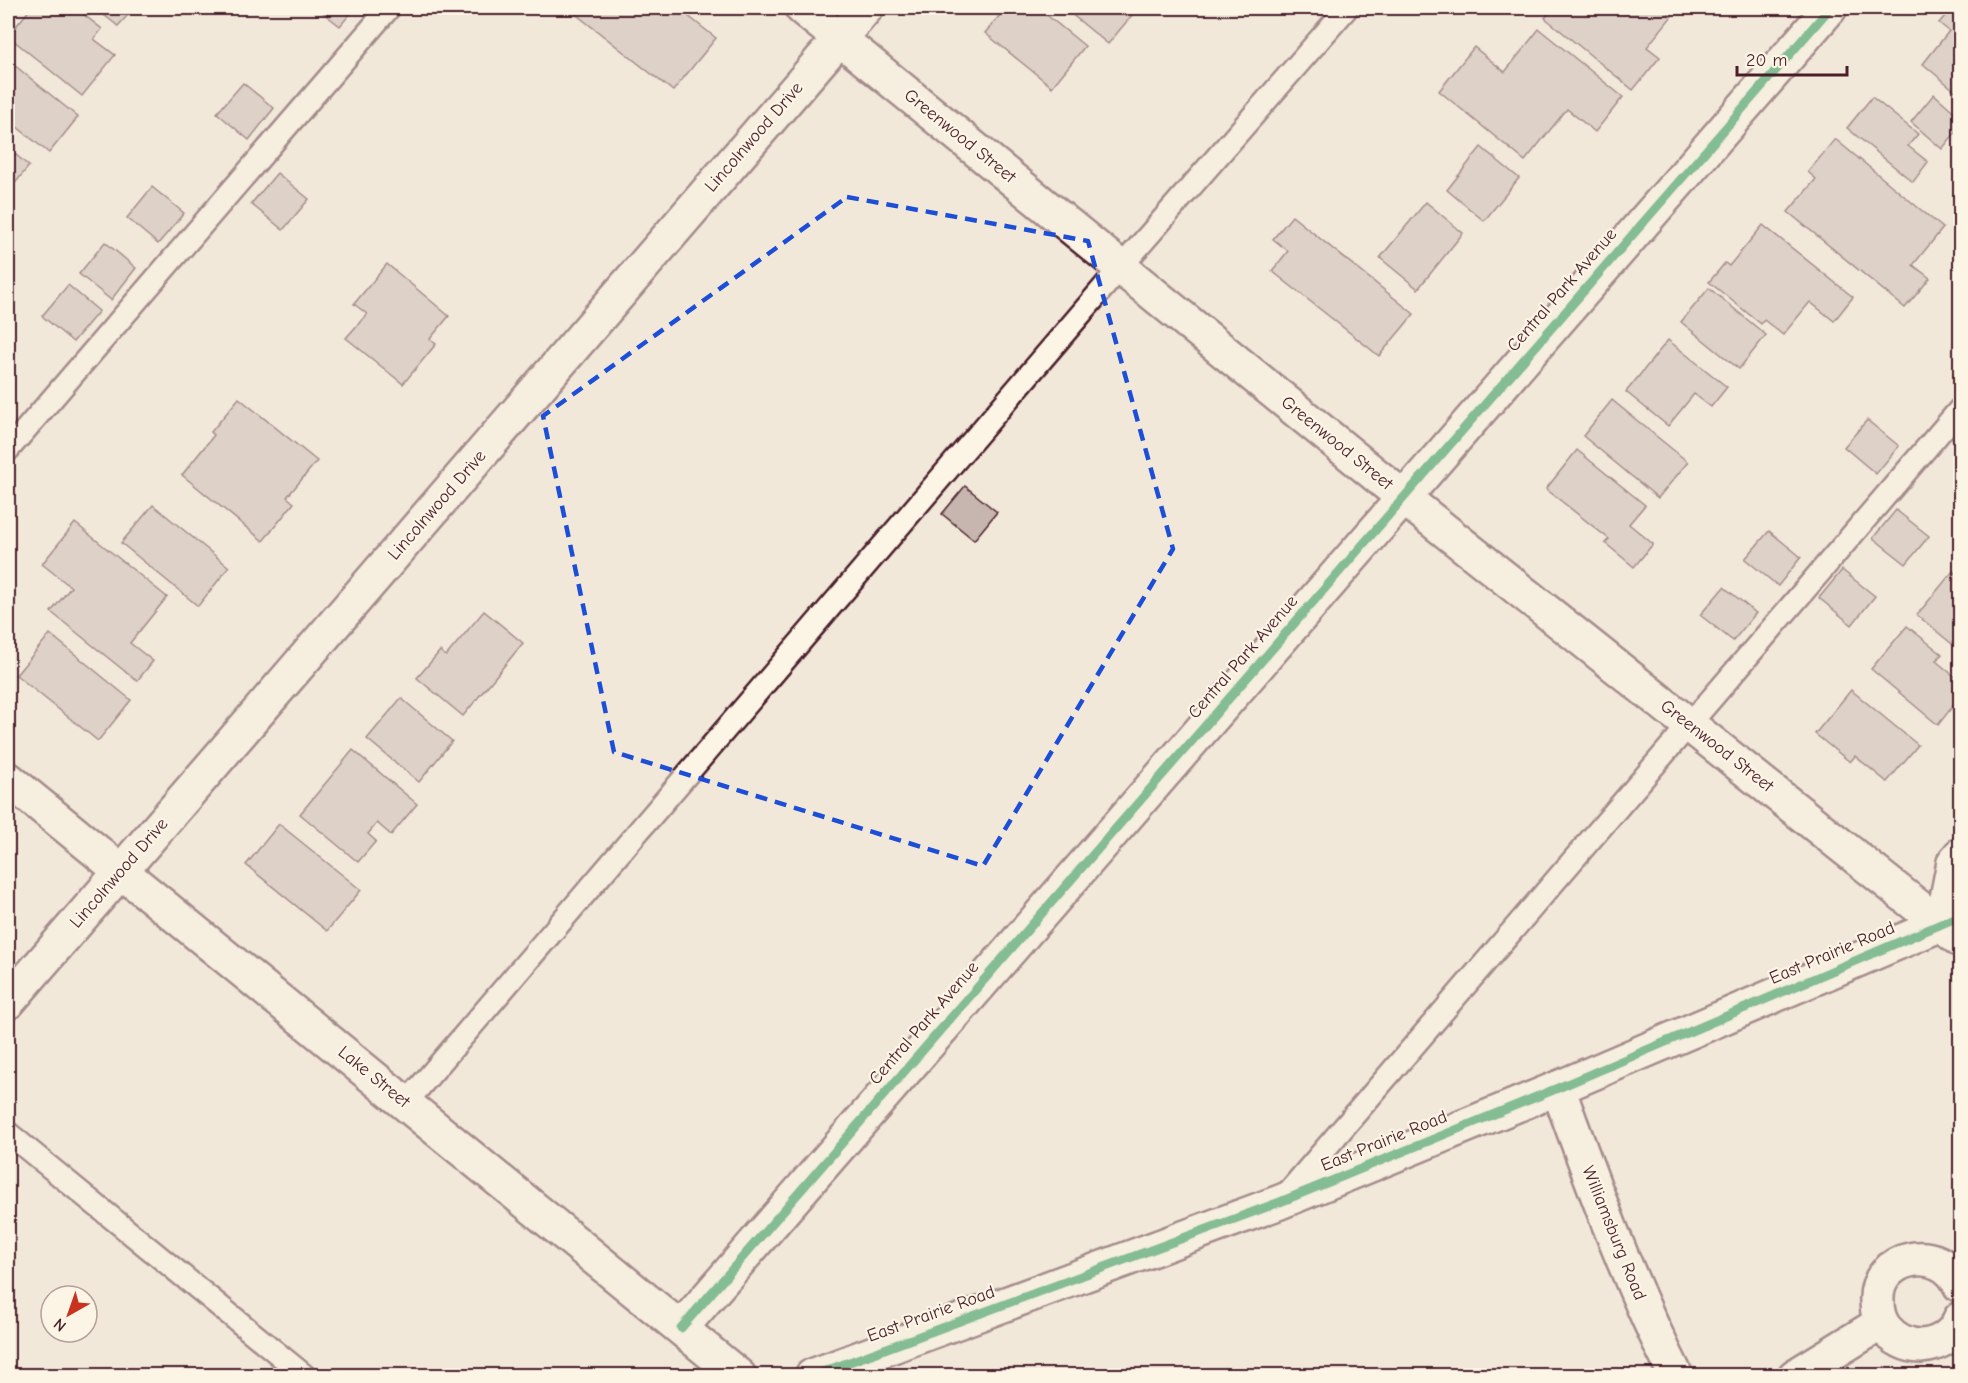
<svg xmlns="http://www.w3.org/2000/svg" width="1968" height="1383" font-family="'Comic Neue',sans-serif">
<rect width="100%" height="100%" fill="#f1e8da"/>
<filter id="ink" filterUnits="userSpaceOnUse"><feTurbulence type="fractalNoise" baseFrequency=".0167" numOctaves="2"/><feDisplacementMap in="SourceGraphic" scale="12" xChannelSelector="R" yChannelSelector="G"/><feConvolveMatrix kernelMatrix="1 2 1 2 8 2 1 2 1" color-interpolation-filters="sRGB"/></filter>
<g filter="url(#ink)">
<g fill="#c7b6af" stroke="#4a1f2b" stroke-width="1.5">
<polygon points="31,8 75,8 102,29 94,39 115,55 82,96 8,36"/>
<polygon points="95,8 134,8 118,26"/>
<polygon points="317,8 355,8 340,26"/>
<polygon points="568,8 678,8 716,38 673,91"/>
<polygon points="1006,8 1038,8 1085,46 1052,87 985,33"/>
<polygon points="1064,8 1138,8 1108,44"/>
<polygon points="1553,8 1661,8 1672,16 1647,47 1660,57 1633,90 1545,18"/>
<polygon points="1952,8 1960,8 1960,95 1923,64 1949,31 1939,23"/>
<polygon points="1539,29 1623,97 1595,132 1567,109 1525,161 1439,91 1474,47 1505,72"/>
<polygon points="8,60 78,117 49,153 17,127 15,129 8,123"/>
<polygon points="243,83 274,108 249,140 217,113"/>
<polygon points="1934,94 1960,117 1960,127 1942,149 1911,122"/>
<polygon points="1872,97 1918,134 1908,146 1928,162 1913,182 1847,128"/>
<polygon points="1835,139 1943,228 1913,265 1930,278 1905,308 1788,212 1816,179 1808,172"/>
<polygon points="1481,147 1519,178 1484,221 1447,190"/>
<polygon points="8,148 29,166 8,192"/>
<polygon points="277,173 309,199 283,230 251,204"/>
<polygon points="152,187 184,213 158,244 127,218"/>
<polygon points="1426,202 1463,233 1418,289 1380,258"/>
<polygon points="1292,216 1414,314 1379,356 1272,271 1288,251 1273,239"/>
<polygon points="1763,225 1853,297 1834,321 1810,302 1783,335 1764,320 1761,324 1709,282 1725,263 1729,266"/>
<polygon points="105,242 136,268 111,300 79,274"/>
<polygon points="387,264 449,316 430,339 436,344 403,384 346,338 367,314 354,304"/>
<polygon points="68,285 99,311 73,342 42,316"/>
<polygon points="1709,288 1766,335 1739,369 1681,322"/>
<polygon points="1668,340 1727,387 1711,407 1694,394 1668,426 1626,392"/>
<polygon points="239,398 317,461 287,497 294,503 263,541 182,475 214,435 211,432"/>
<polygon points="1612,400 1688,462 1658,498 1583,436"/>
<polygon points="1867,420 1899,446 1876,474 1844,447"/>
<polygon points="1577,450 1645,505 1629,524 1653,544 1634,567 1605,543 1609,539 1546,489"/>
<polygon points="965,486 997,512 974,540 942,514"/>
<polygon points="153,505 229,567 198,606 121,543"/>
<polygon points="1896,510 1929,536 1906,564 1873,538"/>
<polygon points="75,523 167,597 130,643 153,661 137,681 51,612 71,587 42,564"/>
<polygon points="1769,531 1801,557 1778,586 1745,559"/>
<polygon points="1842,570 1875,596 1852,625 1819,598"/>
<polygon points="1953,571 1960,578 1960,640 1957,637 1952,644 1917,615"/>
<polygon points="1724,587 1756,613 1733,641 1700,615"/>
<polygon points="484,611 523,643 463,716 417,678 440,651 446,656"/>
<polygon points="1907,626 1942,654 1936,661 1960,681 1960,697 1938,725 1871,669"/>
<polygon points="50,634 131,700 98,741 16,675"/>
<polygon points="1851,690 1918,745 1887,782 1855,756 1850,762 1815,734"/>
<polygon points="401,698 452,741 419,782 367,739"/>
<polygon points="353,750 417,804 391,835 377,823 368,834 376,841 358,862 300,814"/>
<polygon points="279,824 361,890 327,931 246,865"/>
</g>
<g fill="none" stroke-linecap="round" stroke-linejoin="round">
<g stroke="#4a1f2b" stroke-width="26">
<g id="lane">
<polyline points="8,450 389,8"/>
<polyline points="406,1103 1121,267 1347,8"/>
<polyline points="8,1133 305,1376"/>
<polyline points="1284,1197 1960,409"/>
</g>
</g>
<g stroke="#4a1f2b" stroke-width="38">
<g id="street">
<polyline points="802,8 1404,498 1960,940"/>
<polyline points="8,779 739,1376"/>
<polyline points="1942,924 1954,862 1960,855"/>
<polyline points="8,1002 866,8"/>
<path d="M1558,1088C1593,1185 1629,1283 1676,1376"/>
<path d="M1960,1285C1942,1242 1874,1255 1877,1302C1877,1311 1879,1320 1885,1328C1894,1339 1907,1346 1921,1346C1939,1345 1954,1335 1960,1319"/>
<polyline points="681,1328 1830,8"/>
<polyline points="1795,1376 1881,1323"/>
</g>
</g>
<g stroke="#4a1f2b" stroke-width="38">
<polyline id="secondary" points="812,1376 1280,1202 1558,1088 1960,916"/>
</g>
<use href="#lane" stroke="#fcf5e5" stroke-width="21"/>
<use href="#street" stroke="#fcf5e5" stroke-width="33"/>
<use href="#secondary" stroke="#fcf5e5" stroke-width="33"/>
<g stroke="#fcf5e5" stroke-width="13">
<g id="cycleway">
<polyline points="681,1328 1830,8"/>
<polyline points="812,1376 1280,1202 1558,1088 1960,916"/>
</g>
</g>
<use href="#cycleway" stroke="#00873e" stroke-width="9"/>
</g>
</g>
<path d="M0 0H1968V1383H0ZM847,197L1088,241L1173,549L983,866L614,752L543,416Z" fill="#f1e8da" fill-opacity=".55" fill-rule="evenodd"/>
<path fill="none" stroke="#1d4ed8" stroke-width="4.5" stroke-dasharray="12 8" stroke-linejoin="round" d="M847,197L1088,241L1173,549L983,866L614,752L543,416Z"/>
<g text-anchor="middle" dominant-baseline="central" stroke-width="4.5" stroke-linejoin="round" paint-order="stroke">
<g font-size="18" fill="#4a1f2b" stroke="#fcf5e5">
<text transform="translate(960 136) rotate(39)">Greenwood Street</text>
<text transform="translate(754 137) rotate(-49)">Lincolnwood Drive</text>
<text transform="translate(1562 290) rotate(-49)">Central Park Avenue</text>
<text transform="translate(1337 443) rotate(39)">Greenwood Street</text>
<text transform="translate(437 505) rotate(-49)">Lincolnwood Drive</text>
<text transform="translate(1243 657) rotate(-49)">Central Park Avenue</text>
<text transform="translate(1717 746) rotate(38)">Greenwood Street</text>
<text transform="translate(119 873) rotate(-49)">Lincolnwood Drive</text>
<text transform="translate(1832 953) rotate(-23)">East Prairie Road</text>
<text transform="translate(924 1023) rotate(-49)">Central Park Avenue</text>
<text transform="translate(374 1077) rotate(39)">Lake Street</text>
<text transform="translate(1384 1141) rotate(-22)">East Prairie Road</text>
<text transform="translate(1614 1233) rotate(68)">Williamsburg Road</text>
<text transform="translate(931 1314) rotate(-20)">East Prairie Road</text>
</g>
</g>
<rect width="1968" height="1383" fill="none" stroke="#fcf5e5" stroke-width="30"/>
<rect x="15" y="15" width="1938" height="1353" fill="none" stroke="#4a1f2b" stroke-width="2" filter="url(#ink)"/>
<g transform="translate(69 1314) rotate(220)"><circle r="28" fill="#fcf5e5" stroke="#b59f9b" stroke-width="1.5"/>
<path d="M0-4.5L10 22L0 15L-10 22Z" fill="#c8321e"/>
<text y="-9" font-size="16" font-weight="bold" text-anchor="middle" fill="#4a1f2b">N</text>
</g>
<path d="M1737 66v9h110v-9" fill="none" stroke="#4a1f2b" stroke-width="3"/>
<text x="1746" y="66" font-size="18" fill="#4a1f2b" stroke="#fcf5e5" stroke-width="4.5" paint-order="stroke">20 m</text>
</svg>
